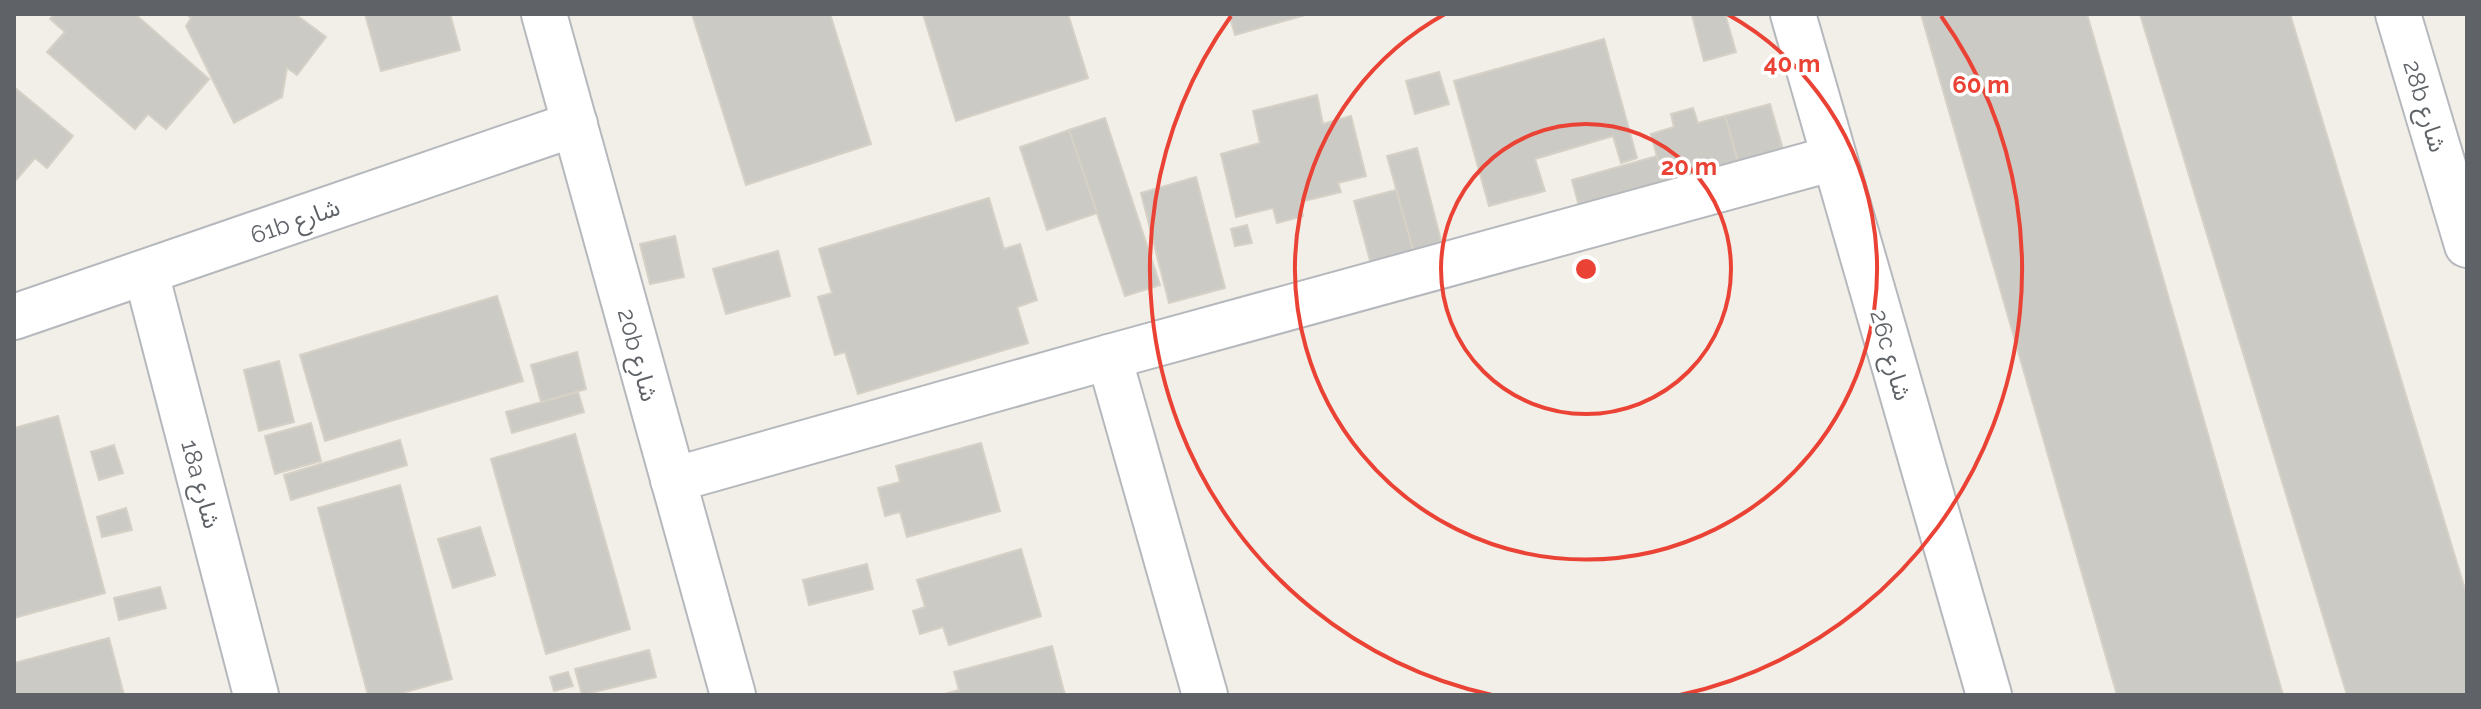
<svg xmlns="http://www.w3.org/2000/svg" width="2481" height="709" font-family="Raleway,'Noto Sans Arabic',sans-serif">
<rect width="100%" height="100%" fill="#f1efe8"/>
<g fill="#cccac5" stroke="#d6d1c6" stroke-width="2">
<polygon points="55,14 135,14 209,79 166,129 148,114 135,129 47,52 65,32 50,19"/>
<polygon points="186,14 295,14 326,37 297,75 287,68 282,97 234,123 186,26 191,18"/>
<polygon points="365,14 450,14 460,50 381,71"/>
<polygon points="692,14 830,14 871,144 746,185"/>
<polygon points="923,14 1068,14 1088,78 956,121"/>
<polygon points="1229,14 1309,14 1235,35"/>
<polygon points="1725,14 1736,52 1704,61 1692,15"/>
<polygon points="1921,14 2087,14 2283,695 2117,695"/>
<polygon points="2140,14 2290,14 2467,596 2467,695 2347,695"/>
<polygon points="1604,39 1637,158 1621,163 1613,136 1535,159 1545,191 1489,206 1454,81"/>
<polygon points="1439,72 1449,104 1415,114 1406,81"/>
<polygon points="14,87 73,136 47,168 35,158 16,180 14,178"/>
<polygon points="1317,95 1323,124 1351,116 1366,176 1338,183 1341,192 1300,202 1303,216 1277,223 1273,208 1236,217 1221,154 1260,143 1253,111"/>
<polygon points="1770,104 1784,153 1739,166 1725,116"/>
<polygon points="1693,108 1698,123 1725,116 1739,166 1665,187 1651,134 1674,127 1671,114"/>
<polygon points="1105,118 1160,285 1125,296 1069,130"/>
<polygon points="1069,130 1097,213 1047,230 1020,147"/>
<polygon points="1417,148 1443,248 1415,257 1387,156"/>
<polygon points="1657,156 1665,187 1580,210 1572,180"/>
<polygon points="1196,177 1225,288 1169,303 1141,193"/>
<polygon points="1396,190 1415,257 1372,268 1354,201"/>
<polygon points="989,198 1004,249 1020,244 1037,300 1017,307 1028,343 858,394 845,352 835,355 818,297 832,293 819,249"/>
<polygon points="1247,225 1252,243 1235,246 1231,229"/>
<polygon points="675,236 684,277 650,284 640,244"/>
<polygon points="778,251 790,296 726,314 713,269"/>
<polygon points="497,296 523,381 325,441 300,355"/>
<polygon points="577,352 586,389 541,402 531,365"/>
<polygon points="279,361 294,422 259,431 244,370"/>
<polygon points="578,392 584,412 512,433 506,412"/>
<polygon points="58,416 105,593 14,618 14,428"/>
<polygon points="311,423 321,461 275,474 265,436"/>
<polygon points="575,434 630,629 546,654 491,459"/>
<polygon points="400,440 407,465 291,500 284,475"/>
<polygon points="981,443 1000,511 907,537 900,512 885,516 878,488 900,482 896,466"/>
<polygon points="114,445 123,473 99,480 91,452"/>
<polygon points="400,485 452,679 395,695 368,695 318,508"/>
<polygon points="126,508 132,530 102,537 97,517"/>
<polygon points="480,527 495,575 453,588 438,539"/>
<polygon points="1021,549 1041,616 949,645 943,627 920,634 913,611 925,607 917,580"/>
<polygon points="867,564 873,589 809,605 803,580"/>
<polygon points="160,587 166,608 119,620 114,598"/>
<polygon points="109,638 124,695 14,695 14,663"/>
<polygon points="1052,646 1065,695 941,695 959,690 954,672"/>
<polygon points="649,650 656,677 582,695 575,669"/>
<polygon points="568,672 573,686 554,691 550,677"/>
</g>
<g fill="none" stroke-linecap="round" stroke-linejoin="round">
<g stroke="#b5b8bc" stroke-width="48">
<g id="minor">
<polyline points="544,14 733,695"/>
<polyline points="1793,14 1989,695"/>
<polyline points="2398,14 2467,245"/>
<polyline points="146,273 256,695"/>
<polyline points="14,317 575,124"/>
<polyline points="1109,357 1205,695"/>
<polyline points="673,480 1109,357 1834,158"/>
</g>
</g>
<use href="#minor" stroke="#fff" stroke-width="44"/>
</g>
<g fill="none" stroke="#ea4335" stroke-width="4">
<circle cx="1586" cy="269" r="145"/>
<path d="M1727 14A291 291 0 1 1 1445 14"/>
<path d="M1492 695A436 436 0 0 1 1231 16M1941 16A436 436 0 0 1 1680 695"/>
</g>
<g text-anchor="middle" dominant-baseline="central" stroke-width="7" stroke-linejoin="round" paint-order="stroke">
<g font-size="24" fill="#5f6368" stroke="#fff">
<text transform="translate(2425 106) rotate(73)">28b شارع</text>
<text transform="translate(295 221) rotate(-19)">61b شارع</text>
<text transform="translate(638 355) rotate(75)">20b شارع</text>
<text transform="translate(1891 355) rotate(74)">26c شارع</text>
<text transform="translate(201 484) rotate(75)">18a شارع</text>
</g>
</g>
<circle cx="1586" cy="269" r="12" fill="#ea4335" stroke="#fff" stroke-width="4"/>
<g font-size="24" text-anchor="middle" font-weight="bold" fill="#ea4335" stroke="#fff" stroke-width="7" stroke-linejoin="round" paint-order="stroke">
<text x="1792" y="72">40 m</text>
<text x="1981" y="93">60 m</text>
<text x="1689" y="175">20 m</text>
</g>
<rect width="2481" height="709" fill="none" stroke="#5f6368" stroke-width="32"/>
</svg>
